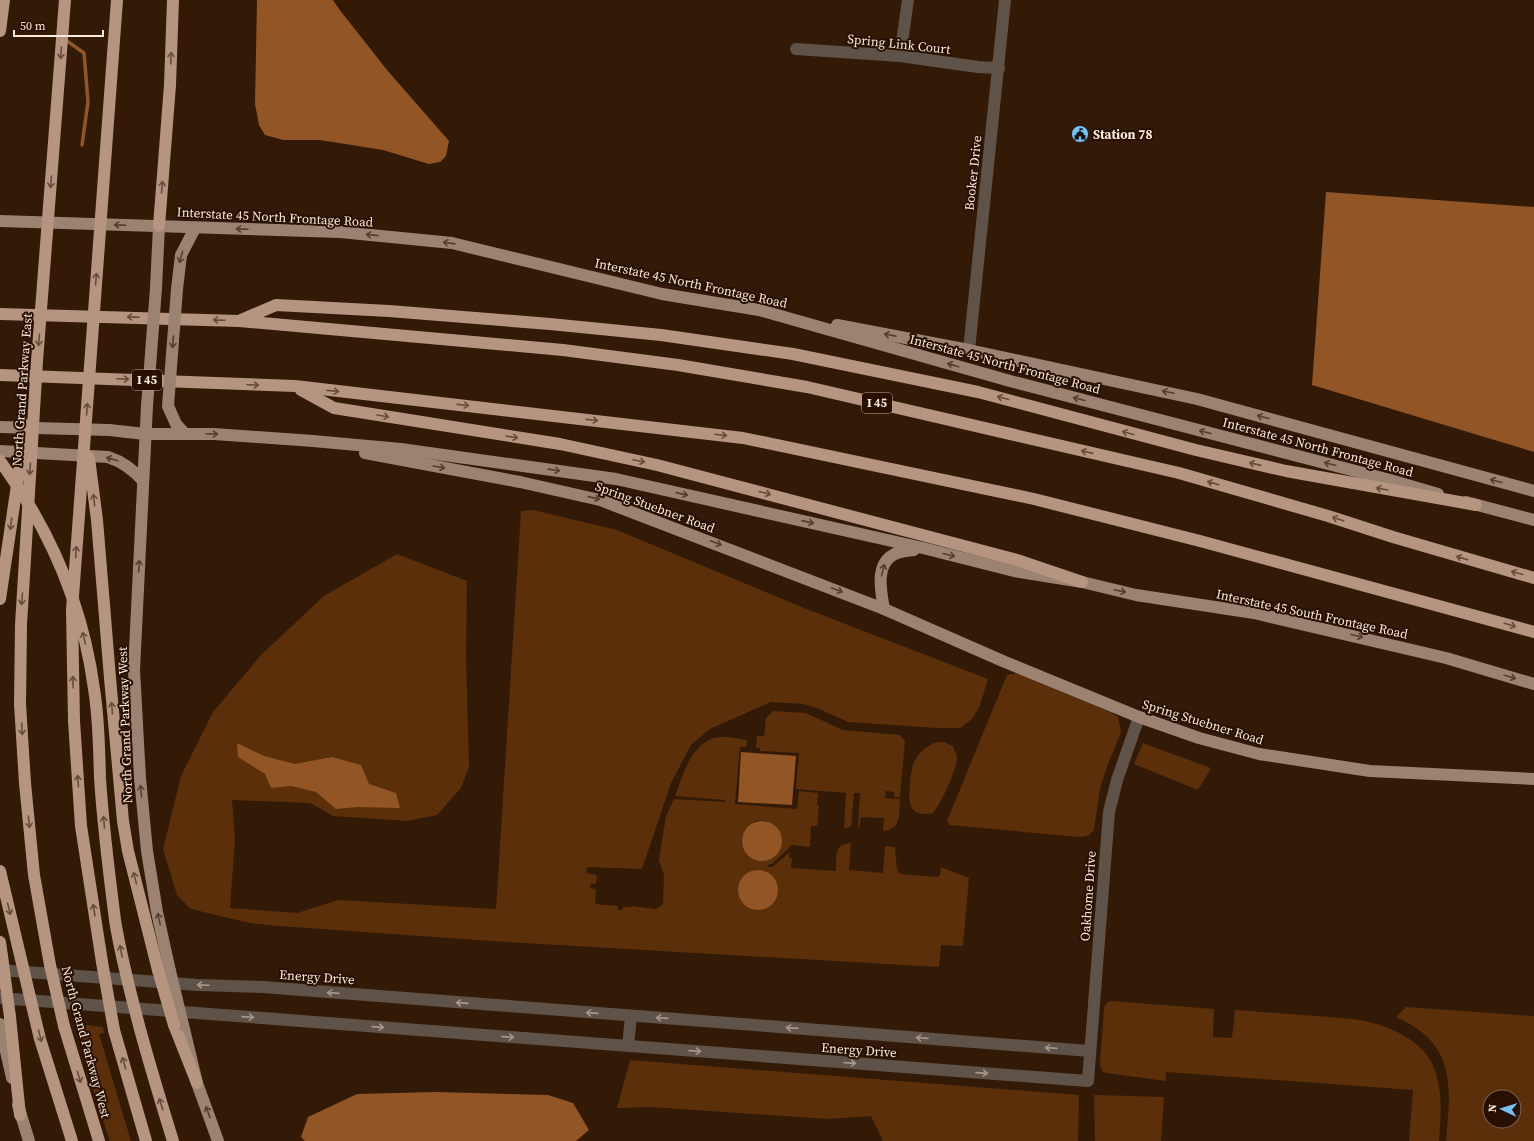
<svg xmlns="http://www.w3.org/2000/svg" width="1534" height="1141" font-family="'Source Serif 4',serif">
<rect width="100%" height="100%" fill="#321a07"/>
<g fill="#5a2f0a" fill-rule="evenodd">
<path d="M533,510L617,530L804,608L988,679L980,705L973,718L960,728H937L848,722L817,708L804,704L771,702L710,729L691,745L671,783L642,869L587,867L586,873L597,875L596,884L591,883L590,888L596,889L595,904L618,906V910H622L623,907H631V906L656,909L663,904L664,875L659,860L666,816L674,799L725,802V800L675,796C683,775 692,740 719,737C727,736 738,739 747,740L746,747H740L735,804L797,809L799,791L818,793L817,805H819L817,826H811L810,847L792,845L772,864H769L768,867H772L790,852L789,858H792L791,868L836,871C837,857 833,844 851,843L849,870L883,873L885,846L895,847L897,869L900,874L938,877L940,875L941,867L969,878L963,946L941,945L939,967L506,942L279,926L250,923L191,909L177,895L163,849L181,776L213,712L261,655L324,596L397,554L467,581L466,656L469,767L461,788L437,815L407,821L333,816L310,803L232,800L235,839L230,908L297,913L339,900L496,909L521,511ZM756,821C767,820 773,823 779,831L768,859L756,860C752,856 747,852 744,848C737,838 748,826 756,821ZM759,870L766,872L772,876L765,909C734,914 729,873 759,870Z"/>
<polygon points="1017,673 1108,711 1118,717 1121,732 1107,767 1100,789 1095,823 1094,830 1088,836 1079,837 950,825 947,821 1002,687 1007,675"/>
<path d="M773,711L806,713L843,730L900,735L905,741L900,797H894V792L886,791L885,798L900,799C899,814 902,829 883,831L884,818L861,817L859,828L858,827L860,793H854L851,827L844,828L846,793L796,789L799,753L760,751V748H756L757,736H764L766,718Z"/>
<path d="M938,742H944L953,746C954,750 957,754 957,758C956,771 941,804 933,813C909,818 908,803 910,785C911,772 912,760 922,751C927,746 932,744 938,742Z"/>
<polygon points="1143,743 1211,768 1198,790 1134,764"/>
<path d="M1112,1001L1214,1009L1213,1037L1232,1038L1235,1010C1262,1012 1289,1014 1316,1016C1337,1018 1357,1018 1377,1024C1393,1028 1421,1043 1429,1058C1444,1083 1441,1114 1439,1141H1409L1413,1090L1166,1072V1081L1106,1073L1102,1071L1100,1065L1104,1007L1108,1002Z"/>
<path d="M1406,1007L1534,1016V1141H1446C1451,1086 1456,1043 1396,1017ZM1490,1097H1514V1121H1490Z"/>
<polygon points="79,1024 103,1027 104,1033 99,1034 131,1141 110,1141 96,1100 79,1030"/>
<polygon points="630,1060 1079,1095 1078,1141 883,1141 871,1116 828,1119 650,1107 617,1108"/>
<polygon points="1094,1095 1164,1097 1161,1141 1095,1141"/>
</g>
<g fill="#925525">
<polygon points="257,0 333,0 339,9 387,70 449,141 446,156 440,162 429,164 383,150 320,140 283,140 265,135 259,125 255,104"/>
<polygon points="1326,192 1534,207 1534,452 1312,385"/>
<polygon points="237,743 264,756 295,764 332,757 361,765 369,784 396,793 400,808 358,807 336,809 316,792 291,786 271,788 265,774 238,757"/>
<polygon points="741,752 796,756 792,805 738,802"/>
<circle cx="762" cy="841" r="20"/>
<circle cx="758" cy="890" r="20"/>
<polygon points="436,1092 548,1095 573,1103 589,1130 576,1141 305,1141 301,1137 308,1117 357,1094"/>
</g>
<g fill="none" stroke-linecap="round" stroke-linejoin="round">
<polyline stroke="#925525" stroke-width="3.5" points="67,41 84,53 88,102 82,145"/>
<g stroke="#5e5249" stroke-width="12">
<polyline points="796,49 900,56 978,67 999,68"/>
<polyline points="900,56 908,0"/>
<polyline points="969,350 1005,0"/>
<polyline points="0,970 198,985 263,987 1090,1051"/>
<polyline points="0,998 1088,1081 1109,812 1117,780 1139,717"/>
<polyline points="628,1046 631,1016"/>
</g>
<g stroke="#9c8271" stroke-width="12">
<polyline points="0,221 340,232 452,243 662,294 759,310 1010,381 1390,480 1438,494"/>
<polyline points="156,288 159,226"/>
<polyline points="177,289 181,255 195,228"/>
<polyline points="837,325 969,350 1197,399 1534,491"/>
<polyline points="147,406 134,670 140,778 147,851 157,912 170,971"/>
<polyline points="168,406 176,424 185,434"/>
<polyline points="0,427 109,430 145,434 214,434 313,441 401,449 616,479 923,548 1014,571 1082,582 1136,595 1254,613 1446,658 1534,684"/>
<path d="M0,451L108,457C123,462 133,469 143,481"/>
<polyline points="365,453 520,482 600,500 884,609 1005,662 1139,717 1199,738 1259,754 1370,771 1534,779"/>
<polyline points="1466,502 1534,520"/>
<path d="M884,609C881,592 875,565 893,555C899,551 907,551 914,550"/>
<polyline points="0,1024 12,1078"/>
<polyline points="183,1025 197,1083 218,1141"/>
<polyline points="18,1105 29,1141"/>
</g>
<g stroke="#b59580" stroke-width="12">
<polyline points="0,31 4,0"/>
<polyline points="159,226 170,85 173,0"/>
<polyline points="0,314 239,321 563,350 678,365 807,387 1179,473 1328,516 1393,537 1534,578"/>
<polyline points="241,320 276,305 389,311 550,324 661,335 793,354 978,392 1196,450 1286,471 1476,505"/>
<polyline points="0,375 295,386 743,438 1034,499 1200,541 1534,632"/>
<polyline points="301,390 334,408 560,444 657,465 1017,560 1082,582"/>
<polyline points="110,678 123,821 128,851 158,970"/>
<polyline points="74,721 81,826 102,962"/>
<polyline points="25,783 34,875 50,965"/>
<polyline points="0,942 2,956"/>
<polyline points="10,1017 20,1115"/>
<polyline points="174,1025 197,1083"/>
<polyline points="64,1026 99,1141"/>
<polyline points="114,1030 146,1141"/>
</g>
<g stroke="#9c8271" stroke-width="12">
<polyline points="147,406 156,288"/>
<polyline points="168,406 177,289"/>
<polyline points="170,971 183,1025"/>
</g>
<g stroke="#b59580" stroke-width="12">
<polyline points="89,458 97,520 110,678"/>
<path d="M0,461C49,528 83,606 94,689C99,719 99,748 100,778C103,826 109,873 115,920C120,952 128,983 136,1014C147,1057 160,1099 173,1141"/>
<polyline points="0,599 26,425"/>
<polyline points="74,721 72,610 117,0"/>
<polyline points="25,783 20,704 21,625 37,361 65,0"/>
<polyline points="0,871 40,1039 72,1141"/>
<polyline points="2,956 10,1017"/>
<polyline points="102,962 114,1030"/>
<polyline points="50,965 64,1026"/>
<polyline points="158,970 174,1025"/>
</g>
</g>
<defs><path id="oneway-shaft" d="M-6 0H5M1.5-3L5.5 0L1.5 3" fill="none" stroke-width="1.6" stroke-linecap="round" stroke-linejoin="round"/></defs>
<g stroke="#674c3a">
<use href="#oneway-shaft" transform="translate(61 53) rotate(94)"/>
<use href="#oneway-shaft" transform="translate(171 58) rotate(-88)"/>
<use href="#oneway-shaft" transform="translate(51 182) rotate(94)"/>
<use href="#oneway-shaft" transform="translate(162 187) rotate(-85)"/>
<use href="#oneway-shaft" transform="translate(96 279) rotate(-86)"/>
<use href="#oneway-shaft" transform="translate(133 317) rotate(-179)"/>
<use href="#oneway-shaft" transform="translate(219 320) rotate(-178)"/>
<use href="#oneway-shaft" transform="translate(39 340) rotate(94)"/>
<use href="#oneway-shaft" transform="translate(123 379) rotate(2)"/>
<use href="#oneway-shaft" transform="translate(253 385) rotate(2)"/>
<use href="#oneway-shaft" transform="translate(333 391) rotate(6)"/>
<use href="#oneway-shaft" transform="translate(1003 398) rotate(-165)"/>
<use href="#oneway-shaft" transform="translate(463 405) rotate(6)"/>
<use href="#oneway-shaft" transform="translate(87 409) rotate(-86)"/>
<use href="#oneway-shaft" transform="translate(383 416) rotate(9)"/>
<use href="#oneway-shaft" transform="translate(592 420) rotate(6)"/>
<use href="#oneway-shaft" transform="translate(1128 433) rotate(-165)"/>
<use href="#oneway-shaft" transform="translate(721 435) rotate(7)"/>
<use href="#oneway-shaft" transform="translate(512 437) rotate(9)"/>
<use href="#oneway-shaft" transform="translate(1087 452) rotate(-167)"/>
<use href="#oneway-shaft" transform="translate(639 461) rotate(12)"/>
<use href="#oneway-shaft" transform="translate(1255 464) rotate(-167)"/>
<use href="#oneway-shaft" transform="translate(30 469) rotate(94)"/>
<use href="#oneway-shaft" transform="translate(1213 483) rotate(-164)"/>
<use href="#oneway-shaft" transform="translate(1382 489) rotate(-170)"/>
<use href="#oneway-shaft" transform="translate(765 493) rotate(15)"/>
<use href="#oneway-shaft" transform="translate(94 500) rotate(-97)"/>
<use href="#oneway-shaft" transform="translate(1338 519) rotate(-162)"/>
<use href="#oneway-shaft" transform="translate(11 524) rotate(97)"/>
<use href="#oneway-shaft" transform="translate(76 552) rotate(-86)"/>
<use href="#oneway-shaft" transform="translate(1462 558) rotate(-164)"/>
<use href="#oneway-shaft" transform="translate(1517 573) rotate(-165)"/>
<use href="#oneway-shaft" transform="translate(22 599) rotate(94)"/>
<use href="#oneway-shaft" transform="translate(1510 625) rotate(16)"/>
<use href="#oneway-shaft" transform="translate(84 638) rotate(-103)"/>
<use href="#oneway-shaft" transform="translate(73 682) rotate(-91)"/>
<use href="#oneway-shaft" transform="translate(112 708) rotate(-94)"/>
<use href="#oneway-shaft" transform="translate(22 729) rotate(87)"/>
<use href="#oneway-shaft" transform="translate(78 781) rotate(-94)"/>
<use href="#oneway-shaft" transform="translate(29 822) rotate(84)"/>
<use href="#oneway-shaft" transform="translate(104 822) rotate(-95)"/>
<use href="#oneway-shaft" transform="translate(135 878) rotate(-104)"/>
<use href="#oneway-shaft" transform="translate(9 909) rotate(76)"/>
<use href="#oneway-shaft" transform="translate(94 910) rotate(-99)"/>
<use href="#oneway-shaft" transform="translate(121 951) rotate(-101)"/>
<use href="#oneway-shaft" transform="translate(40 1036) rotate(76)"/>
<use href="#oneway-shaft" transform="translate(124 1063) rotate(-106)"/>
<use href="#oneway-shaft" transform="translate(79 1077) rotate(74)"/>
<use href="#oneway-shaft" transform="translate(161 1104) rotate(-108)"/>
</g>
<g stroke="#563e2e">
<use href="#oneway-shaft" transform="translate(120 225) rotate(-178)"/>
<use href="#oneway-shaft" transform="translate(242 229) rotate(-178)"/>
<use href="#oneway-shaft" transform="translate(372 235) rotate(-174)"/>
<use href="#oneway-shaft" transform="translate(449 243) rotate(-172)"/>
<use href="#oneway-shaft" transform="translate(181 257) rotate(106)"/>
<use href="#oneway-shaft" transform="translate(890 335) rotate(-169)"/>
<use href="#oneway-shaft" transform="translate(173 342) rotate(94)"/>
<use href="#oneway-shaft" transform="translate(953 365) rotate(-164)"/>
<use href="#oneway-shaft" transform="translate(1168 392) rotate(-168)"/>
<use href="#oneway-shaft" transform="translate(1079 399) rotate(-165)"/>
<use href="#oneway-shaft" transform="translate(1263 417) rotate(-165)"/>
<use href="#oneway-shaft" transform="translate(1205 432) rotate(-165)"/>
<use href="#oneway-shaft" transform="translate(212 434) rotate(2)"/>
<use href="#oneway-shaft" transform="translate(112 459) rotate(-164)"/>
<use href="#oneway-shaft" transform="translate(1330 464) rotate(-165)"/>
<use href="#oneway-shaft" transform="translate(439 467) rotate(10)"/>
<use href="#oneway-shaft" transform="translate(554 470) rotate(8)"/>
<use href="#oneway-shaft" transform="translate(1496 481) rotate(-165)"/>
<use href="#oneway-shaft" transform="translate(682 494) rotate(13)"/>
<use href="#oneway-shaft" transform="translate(594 498) rotate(13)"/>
<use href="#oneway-shaft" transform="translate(808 522) rotate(13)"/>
<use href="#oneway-shaft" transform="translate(716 543) rotate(21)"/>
<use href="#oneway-shaft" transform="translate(949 555) rotate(14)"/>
<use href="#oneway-shaft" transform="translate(139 566) rotate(-87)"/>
<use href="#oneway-shaft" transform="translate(883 570) rotate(-76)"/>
<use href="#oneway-shaft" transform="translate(837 590) rotate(21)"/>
<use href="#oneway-shaft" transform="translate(1120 591) rotate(12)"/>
<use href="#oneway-shaft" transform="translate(1357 636) rotate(14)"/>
<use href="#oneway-shaft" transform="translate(1510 677) rotate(16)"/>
<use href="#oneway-shaft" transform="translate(141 791) rotate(-96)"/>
<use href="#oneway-shaft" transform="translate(159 919) rotate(-102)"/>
<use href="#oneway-shaft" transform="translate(208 1112) rotate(-110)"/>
</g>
<g stroke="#a4968b">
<use href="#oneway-shaft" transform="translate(203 985) rotate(-178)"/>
<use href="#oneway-shaft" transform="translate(333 993) rotate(-176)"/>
<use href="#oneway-shaft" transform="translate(462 1003) rotate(-176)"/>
<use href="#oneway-shaft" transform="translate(592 1013) rotate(-176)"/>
<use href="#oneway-shaft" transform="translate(248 1017) rotate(4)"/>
<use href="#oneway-shaft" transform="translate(662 1018) rotate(-176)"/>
<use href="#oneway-shaft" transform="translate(378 1027) rotate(4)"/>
<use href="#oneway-shaft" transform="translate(792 1028) rotate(-176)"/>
<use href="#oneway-shaft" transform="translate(508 1037) rotate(4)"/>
<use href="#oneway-shaft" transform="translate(922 1038) rotate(-176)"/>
<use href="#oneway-shaft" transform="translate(1051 1048) rotate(-176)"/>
<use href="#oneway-shaft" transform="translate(695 1051) rotate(4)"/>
<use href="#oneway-shaft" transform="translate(850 1063) rotate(4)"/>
<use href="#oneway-shaft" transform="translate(982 1073) rotate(4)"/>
</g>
<defs>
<g id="civic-disc" transform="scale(0.9)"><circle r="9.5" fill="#77c0f7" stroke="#281001"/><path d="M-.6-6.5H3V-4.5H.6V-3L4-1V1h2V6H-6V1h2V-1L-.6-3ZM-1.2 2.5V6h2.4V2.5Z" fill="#111"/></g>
</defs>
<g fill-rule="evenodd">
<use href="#civic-disc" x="1080" y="134"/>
</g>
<g text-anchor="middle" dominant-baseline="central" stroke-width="4" stroke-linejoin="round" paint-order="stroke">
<g fill="#281001" stroke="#baa79a" stroke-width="1">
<rect x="132" y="370" width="30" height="20" rx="3"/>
<rect x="862" y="393" width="30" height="20" rx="3"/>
</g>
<g font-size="12" font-weight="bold" fill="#f9e8dc">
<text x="147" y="380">I 45</text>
<text x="877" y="403">I 45</text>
</g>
<g font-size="13" fill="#f9e8dc" stroke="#281001">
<text transform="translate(899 44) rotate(6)">Spring Link Court</text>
<text transform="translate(973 173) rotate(-84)">Booker Drive</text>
<text transform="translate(275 217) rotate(3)">Interstate 45 North Frontage Road</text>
<text transform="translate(691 283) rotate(12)">Interstate 45 North Frontage Road</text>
<text transform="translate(1005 364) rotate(15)">Interstate 45 North Frontage Road</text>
<text transform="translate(22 390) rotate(-86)">North Grand Parkway East</text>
<text transform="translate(1318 447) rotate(15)">Interstate 45 North Frontage Road</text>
<text transform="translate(655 507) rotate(20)">Spring Stuebner Road</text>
<text transform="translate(1312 614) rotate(12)">Interstate 45 South Frontage Road</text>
<text transform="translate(1203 722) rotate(17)">Spring Stuebner Road</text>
<text transform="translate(125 725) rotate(-92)">North Grand Parkway West</text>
<text transform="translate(1088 896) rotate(-86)">Oakhome Drive</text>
<text transform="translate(317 977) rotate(4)">Energy Drive</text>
<text transform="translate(86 1042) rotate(75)">North Grand Parkway West</text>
<text transform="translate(859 1050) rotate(4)">Energy Drive</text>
</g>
<g font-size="13" font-weight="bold" fill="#f9e8dc" stroke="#281001" text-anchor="start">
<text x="1093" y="134">Station 78</text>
</g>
</g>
<g transform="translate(1502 1109) rotate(274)"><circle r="19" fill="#281001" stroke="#7c6659"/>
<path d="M0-3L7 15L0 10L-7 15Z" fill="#77c0f7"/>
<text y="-6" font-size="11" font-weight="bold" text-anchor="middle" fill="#f9e8dc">N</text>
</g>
<path d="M14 30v6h89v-6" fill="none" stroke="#f9e8dc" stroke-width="2"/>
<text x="20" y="30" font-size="12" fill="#f9e8dc" stroke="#281001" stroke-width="3" paint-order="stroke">50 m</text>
</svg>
